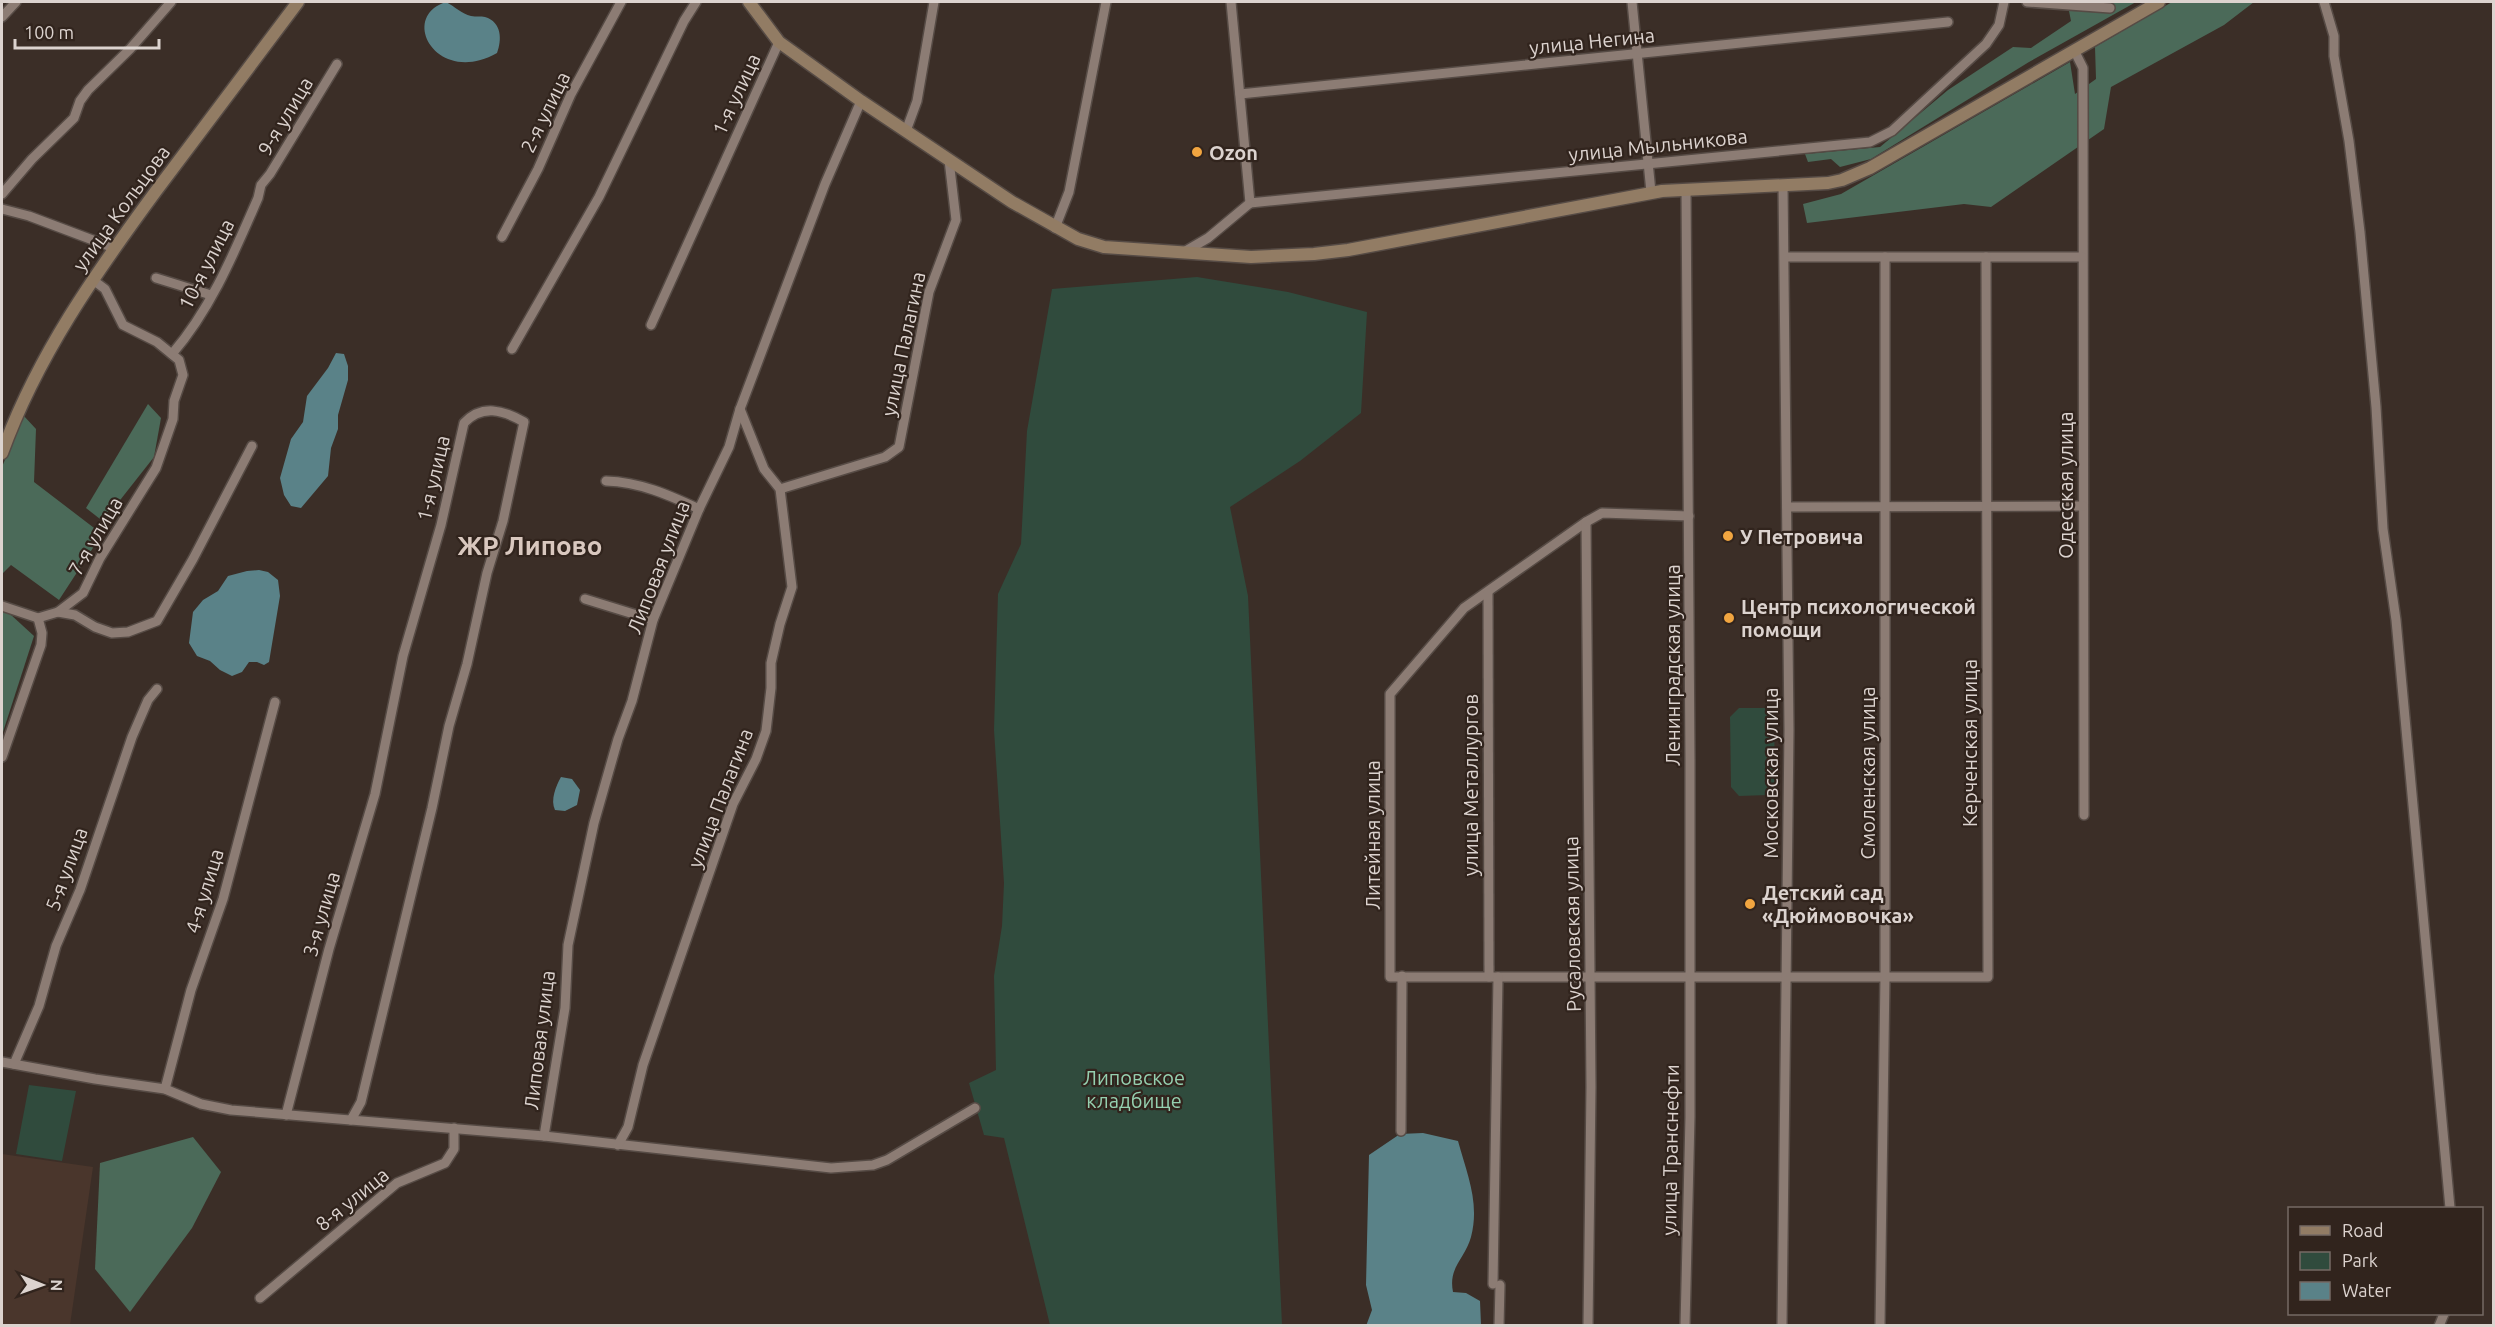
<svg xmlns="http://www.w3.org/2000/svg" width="2495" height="1327" font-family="Ubuntu,sans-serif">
<rect width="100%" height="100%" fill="#3b2e27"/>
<polygon fill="#4a362c" points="2,1154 93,1167 70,1325 2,1325"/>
<g fill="#304b3d">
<polygon points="1197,277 1288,292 1367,312 1361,413 1300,461 1230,507 1248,596 1282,1325 1050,1325 1004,1138 984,1135 969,1083 996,1070 994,976 1002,926 1004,883 994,730 998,594 1021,544 1027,431 1052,289"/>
<polygon points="1739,708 1767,708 1774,715 1775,785 1768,795 1739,796 1731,787 1730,717"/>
<polygon points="29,1085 76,1091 62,1161 16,1154"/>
</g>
<g fill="#4b6a59">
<polygon points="2104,2 2136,2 2029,62 1871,159 1840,167 1831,159 1808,162 1805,154 1880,147 1948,90 2013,47 2031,48 2071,21 2069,11"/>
<polygon points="2172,2 2254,2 2224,25 2111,87 2104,129 1991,207 1964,204 1807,223 1803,204 1841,194 2070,62 2075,94 2096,79 2095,47"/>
<polygon points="148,404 161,418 154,457 117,504 100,519 86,508"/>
<polygon points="23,415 36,429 34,482 102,534 59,600 11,565 2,574 2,467"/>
<polygon points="2,611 10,614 34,636 2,735"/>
<polygon points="193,1137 221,1172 192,1228 130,1312 95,1269 100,1163"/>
</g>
<g fill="#5a8288">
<path d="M446,2C454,6 462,14 471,16C476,17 481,16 485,17C502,22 502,40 497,53C437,87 398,17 446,2Z"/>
<polygon points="336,353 344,354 348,366 348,380 338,415 338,429 331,448 328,476 301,508 291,506 284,495 280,478 291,439 303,422 307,396 328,368"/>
<polygon points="259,570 268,572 278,580 280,596 269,662 264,665 257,662 249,662 242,672 232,676 220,670 210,661 197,656 189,643 193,612 203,600 218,591 228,576 247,571"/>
<path d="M561,777L572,779L580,790L577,805L565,811L555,810C550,800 556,786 561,777Z"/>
<path d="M1423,1133L1458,1141C1467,1174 1480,1203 1471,1237C1465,1259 1448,1267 1453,1292L1466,1293L1480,1301L1481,1325L1366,1326L1372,1310L1366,1285L1369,1155L1400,1134Z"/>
</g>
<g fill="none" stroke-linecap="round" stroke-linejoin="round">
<g stroke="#564b45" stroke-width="12">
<g id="street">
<polyline points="1231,2 1250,203"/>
<polyline points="1632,2 1651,192"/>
<polyline points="2027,2 2110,8"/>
<polyline points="2324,2 2334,36 2334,56 2349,141 2360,232 2376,407 2383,529 2396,620 2450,1208"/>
<polyline points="2,17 16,2"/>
<polyline points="2074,50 2083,68 2084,815"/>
<polyline points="1240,94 1948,22"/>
<polyline points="906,131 917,101 934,2"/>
<polyline points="2,194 32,159 74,118 80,101 88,90 130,49 171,2"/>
<polyline points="1250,203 1870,142 1892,131 1986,44 1999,25 2004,2"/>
<polyline points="2,209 29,216 114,248"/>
<polyline points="1055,228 1069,192 1106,2"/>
<polyline points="502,237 538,169 571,94 621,2"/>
<polyline points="1184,252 1208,238 1250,203"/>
<polyline points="1785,257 2082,257"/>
<polyline points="156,278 211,295"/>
<polyline points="651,325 779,42"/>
<polyline points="512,349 599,197 684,21 696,2"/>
<path d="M172,354C211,309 234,253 258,198L261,185L270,174L337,64"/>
<path d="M606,481C640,482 669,495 699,509"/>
<polyline points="780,489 885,457 899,447 929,292 956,220 949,160"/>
<polyline points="1787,507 2083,506"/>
<polyline points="1689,516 1602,513 1586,522 1464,608 1390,694 1390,977 1988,977 1986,257"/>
<polyline points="1586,522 1591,1087 1588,1326"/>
<polyline points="1488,593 1489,977"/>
<polyline points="585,599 653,620"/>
<polyline points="2,606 38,618 58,612 83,593 100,558 156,468 173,419 174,401 183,375 179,360 157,342 123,325 105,289 93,280"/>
<polyline points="58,612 75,615 95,627 112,633 128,632 157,621 193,559 252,446"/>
<polyline points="2,757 41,645 42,633 38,618"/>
<polyline points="2,1062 95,1079 165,1089 201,1104 231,1110 544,1136 831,1168 873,1165 887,1160 975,1108"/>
<polyline points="14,1064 39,1006 56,946 80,890 132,737 148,700 157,689"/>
<polyline points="165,1089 191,990 223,899 275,702"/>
<path d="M286,1115L329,949L375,794L403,656L441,525L464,423C482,404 503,410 524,422L503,521L487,573L467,664L449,726L432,808L361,1102L351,1120"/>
<polyline points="1401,1131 1402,976"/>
<polyline points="544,1136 565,1008 568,945 594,823 618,739 632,701 653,620 699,509 729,447 740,409 825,184 861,101"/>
<polyline points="618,1145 628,1127 643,1065 733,804 756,759 766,731 771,688 771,663 780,624 792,587 780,489 764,469 740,409"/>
<polyline points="1493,1284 1498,977"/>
<polyline points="260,1298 397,1183 445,1163 454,1149 454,1128"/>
<polyline points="1499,1326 1500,1285"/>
<polyline points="1685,1326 1690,1117 1690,759 1686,189"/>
<polyline points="1782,1326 1789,730 1783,185"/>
<polyline points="1880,1326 1885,976 1885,257"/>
<polyline points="2439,1326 2444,1314"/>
</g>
</g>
<g stroke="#564b45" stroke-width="15">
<g id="secondary">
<polyline points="749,2 779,42 861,101 1012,202 1078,239 1104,247 1251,257 1314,254 1348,250 1662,191 1828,183 1842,180 1870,168 2159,2"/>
<path d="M2,453C37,356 95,274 156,191C203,128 250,65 298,2"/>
</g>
</g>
<use href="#street" stroke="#8c7c74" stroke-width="9"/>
<use href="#secondary" stroke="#927c64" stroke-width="12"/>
</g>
<g fill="#f1a540" stroke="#31241d" stroke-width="2">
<circle cx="1197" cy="152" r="6"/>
<circle cx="1728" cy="536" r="6"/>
<circle cx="1729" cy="618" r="6"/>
<circle cx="1750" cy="904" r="6"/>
</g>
<g text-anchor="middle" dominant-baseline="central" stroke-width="4.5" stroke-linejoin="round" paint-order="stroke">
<g font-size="20" fill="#dcd3cf" stroke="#31241d">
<text transform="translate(1592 41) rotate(-6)">улица Негина</text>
<text transform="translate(736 94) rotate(-65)">1-я улица</text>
<text transform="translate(545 112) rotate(-64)">2-я улица</text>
<text transform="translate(285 116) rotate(-59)">9-я улица</text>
<text transform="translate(1658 145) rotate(-6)">улица Мыльникова</text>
<text transform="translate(121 208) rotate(-54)">улица Кольцова</text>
<text transform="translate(206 264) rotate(-63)">10-я улица</text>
<text transform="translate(903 344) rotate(-78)">улица Палагина</text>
<text transform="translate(433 478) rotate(-77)">1-я улица</text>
<text transform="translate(2065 485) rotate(-90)">Одесская улица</text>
<text transform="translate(95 536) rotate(-60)">7-я улица</text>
<text transform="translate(658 567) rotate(-69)">Липовая улица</text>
<text transform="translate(1672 665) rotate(-90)">Ленинградская улица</text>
<text transform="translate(1969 743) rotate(-90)">Керченская улица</text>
<text transform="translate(1770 773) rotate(-90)">Московская улица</text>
<text transform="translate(1867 773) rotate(-90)">Смоленская улица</text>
<text transform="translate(1470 785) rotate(-90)">улица Металлургов</text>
<text transform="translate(720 798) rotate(-69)">улица Палагина</text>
<text transform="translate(1372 835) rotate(-90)">Литейная улица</text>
<text transform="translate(66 869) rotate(-70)">5-я улица</text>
<text transform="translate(204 891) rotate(-73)">4-я улица</text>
<text transform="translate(321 914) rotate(-74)">3-я улица</text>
<text transform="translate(1572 924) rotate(-91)">Русаловская улица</text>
<text transform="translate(539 1040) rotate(-83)">Липовая улица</text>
<text transform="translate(1670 1150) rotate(-89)">улица Транснефти</text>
<text transform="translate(352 1199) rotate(-39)">8-я улица</text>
</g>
<g font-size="20" font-weight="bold" fill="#dcd3cf" stroke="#31241d" text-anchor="start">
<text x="1209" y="152">Ozon</text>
<text x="1740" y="536">У Петровича</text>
<text x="1741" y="606">Центр психологической<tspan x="1741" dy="23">помощи</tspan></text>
<text x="1762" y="892">Детский сад<tspan x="1762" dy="23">«Дюймовочка»</tspan></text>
</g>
<g font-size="20" fill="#95d0b0" stroke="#31241d">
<text x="1134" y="1077">Липовское<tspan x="1134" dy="23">кладбище</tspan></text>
</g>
<g font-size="26" font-weight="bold" fill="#d9c8bf" stroke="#31241d">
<text x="530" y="545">ЖР Липово</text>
</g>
</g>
<rect width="2495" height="1327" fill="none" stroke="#dcd3cf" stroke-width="6"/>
<rect x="2288" y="1207" width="195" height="108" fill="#31241d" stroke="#756a64" stroke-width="1.5"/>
<rect x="2300" y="1226" width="30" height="9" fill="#927c64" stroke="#756a64" stroke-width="1.5"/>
<text x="2342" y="1237" font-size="18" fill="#dcd3cf">Road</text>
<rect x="2300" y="1252" width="30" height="18" fill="#304b3d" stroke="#756a64" stroke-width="1.5"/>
<text x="2342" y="1267" font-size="18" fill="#dcd3cf">Park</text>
<rect x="2300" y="1282" width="30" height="18" fill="#5a8288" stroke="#756a64" stroke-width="1.5"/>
<text x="2342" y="1297" font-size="18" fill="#dcd3cf">Water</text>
<g transform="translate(42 1285) rotate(91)" stroke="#31241d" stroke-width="4.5" paint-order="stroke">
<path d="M0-4.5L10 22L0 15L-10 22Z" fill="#dcd3cf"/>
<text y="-9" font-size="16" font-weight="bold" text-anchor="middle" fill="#dcd3cf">N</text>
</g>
<path d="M15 39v9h144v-9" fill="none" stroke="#dcd3cf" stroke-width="3"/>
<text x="24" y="39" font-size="18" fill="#dcd3cf" stroke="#31241d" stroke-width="4.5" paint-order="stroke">100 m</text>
</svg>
